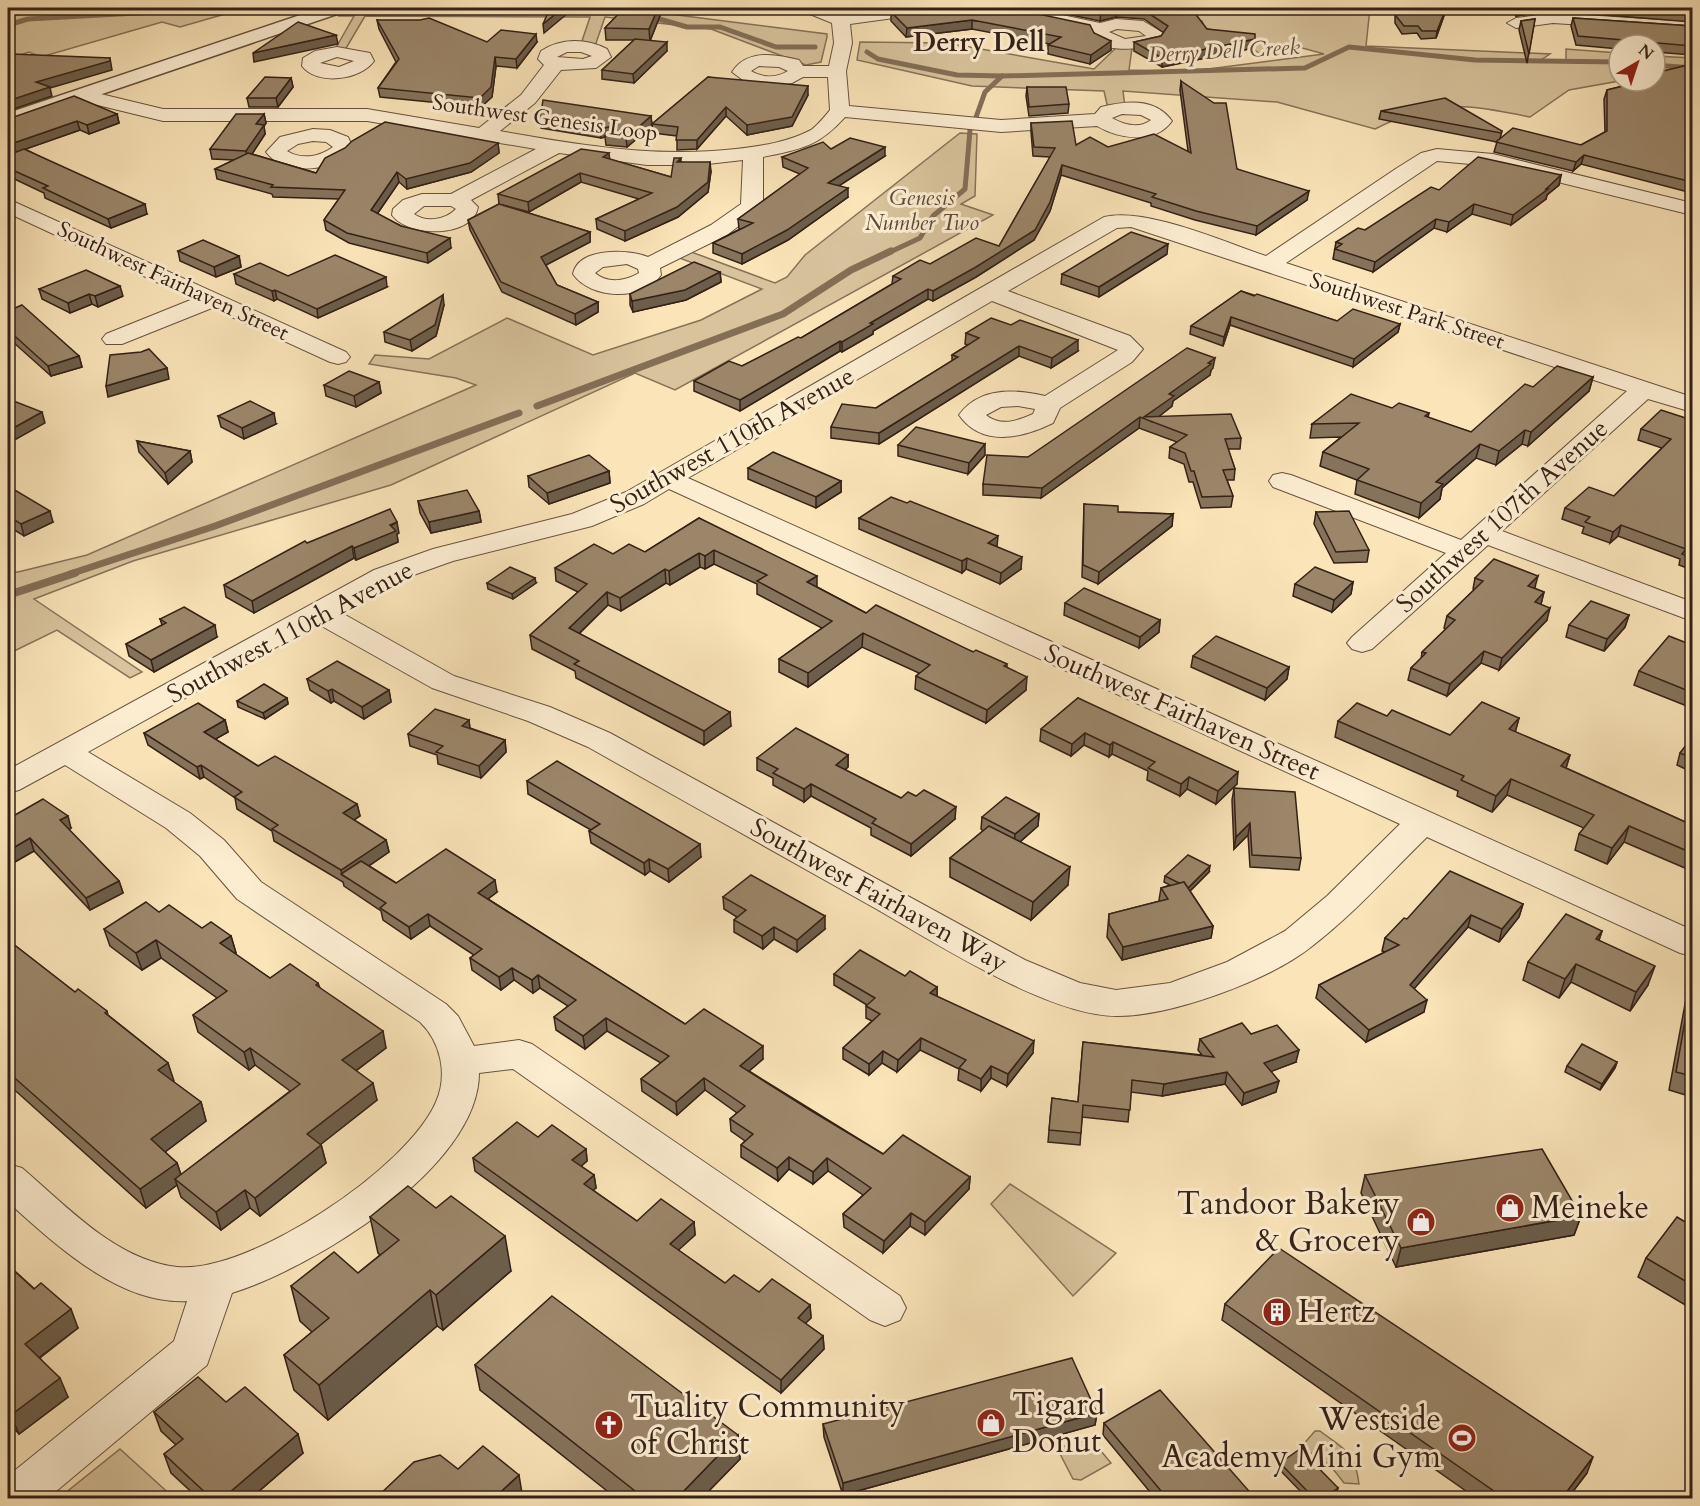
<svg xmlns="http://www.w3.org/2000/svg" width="1700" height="1506" font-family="Cardo,serif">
<rect width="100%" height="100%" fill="#fae4b8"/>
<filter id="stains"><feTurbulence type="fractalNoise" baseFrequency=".00333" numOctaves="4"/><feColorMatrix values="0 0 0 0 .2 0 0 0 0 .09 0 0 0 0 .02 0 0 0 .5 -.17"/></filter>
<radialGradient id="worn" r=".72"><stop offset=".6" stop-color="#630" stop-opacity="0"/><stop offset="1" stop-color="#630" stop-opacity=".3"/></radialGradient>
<g fill="#d8c39c" stroke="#867259" stroke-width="1.5">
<polygon points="83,8 246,8 180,27 162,22 41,57 29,52 8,59 8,16"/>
<polygon points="362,8 622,8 827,34 827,37 821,62 806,65 711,29 605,17 595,46 581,44 590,17 365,16 345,50 334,51 354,16 338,16"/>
<path d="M1135,8H1370L1366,46L1550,54L1541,60L1566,62V49L1619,53V81L1569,90L1530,117C1464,104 1437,98 1375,129L1277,102L1123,91L1125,107L1108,109L1104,91L972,86L857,60L860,42L947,43L1094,69L1118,46L1132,48L1129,70L1185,72L1324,54L1288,44L1260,54L1241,41L1206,33L1202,21L1169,17Z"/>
<polygon points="1655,56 1692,58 1692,81 1655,76"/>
<polygon points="960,133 977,134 975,196 961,204 993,215 675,390 635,373 391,485 133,561 34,599 142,672 130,678 57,630 8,654 8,572 18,572 87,555 476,385 456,378 369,364 375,355 429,359 507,318 593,355 701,320 762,289 674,256 686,250 775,283 787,277 805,255"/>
<polygon points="1010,1184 1116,1253 1073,1296 991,1204"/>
<path d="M1315,1431H1320C1345,1450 1355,1451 1359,1484L1344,1483L1330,1465L1301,1447Z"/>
<polygon points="1091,1439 1111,1463 1081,1480 1073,1479 1057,1448"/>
<polygon points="120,1449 174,1498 59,1498"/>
</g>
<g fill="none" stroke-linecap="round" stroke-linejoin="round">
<g stroke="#836e56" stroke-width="5">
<polyline points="502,8 630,13"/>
<polyline points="649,16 687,27 720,27 776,47 815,47"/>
<polyline points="8,25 28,19 228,8"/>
<polyline points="867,52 878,59 957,75 1002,76 1305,68 1349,47 1475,60 1619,62"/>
<polyline points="1655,65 1692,68"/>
<polyline points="975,120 985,92 1002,76"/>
<polyline points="888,253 920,238 933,216 965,189 970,130"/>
</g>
<g stroke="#836e56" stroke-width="7">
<polyline points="537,406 783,314 851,270 891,251"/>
<polyline points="70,574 215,526 519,413"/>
</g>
<polyline stroke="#836e56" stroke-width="8" points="8,595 75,573"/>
<g stroke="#66523e" stroke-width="2">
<g id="minor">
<path d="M803,8H825L843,14L895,8H939L930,13L850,24L852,43L846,71L849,106L1001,120L1095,114L1101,107C1126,101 1155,97 1172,121C1155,145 1119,139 1097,126L1001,132L845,117C818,147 801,149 763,157V206L759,210L727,235L660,268L661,275C643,302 590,299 573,274C578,247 629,249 648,257L711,225L741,204L743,160L699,165H647L559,153L471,200L478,207C473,238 408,238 392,215L393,209L403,200L422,194H451L536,149L367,121H163L73,99L70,95L80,89L163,109H367L479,128L521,95L544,65L538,59L541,51C561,38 586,38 607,49L611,57L596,68L561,70L535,103L500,131C579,145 655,158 736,149C761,146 789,142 811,130C818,125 825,116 830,110L828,77H803L792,83L770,87L747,83L732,72C747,49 774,54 799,60L803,66H829L834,43L832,23L805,12ZM567,52H581L592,56L583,59L557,57ZM759,66L779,67L788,71C776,78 763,78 751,71ZM1122,114L1141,115L1151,120C1140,129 1124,125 1112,118ZM424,206H451L456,209C445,220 426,223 414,214ZM627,264L638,269L639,273C625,281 608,284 595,273L603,267Z"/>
<path d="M999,8H1029L1100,23L1116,19L1143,21L1165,34L1160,43C1144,49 1095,56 1091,32L1002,12ZM1117,29L1139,31L1146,36L1125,39L1109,32Z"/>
<polygon points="1553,13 1692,22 1692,32 1553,23 1516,28 1507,23 1516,18"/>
<path d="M337,47L370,53L374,61C361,80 317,86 302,66L303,58L315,51ZM337,57L354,61L339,67L320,63Z"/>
<path d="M313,129L330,130L348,137L353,148C337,172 284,177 266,152L280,137ZM313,141L326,142L333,147C319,157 302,160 287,151L298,144Z"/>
<path d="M1437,149L1493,154L1692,203V215L1493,166L1437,161L1286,263L1692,397V412L1648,399L1502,531L1692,602V621L1488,545L1372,649L1362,652L1352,649L1347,643L1352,637L1446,553L1273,487L1269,481L1273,475L1282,473L1291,475L1461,540L1627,391L1131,227L1117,228L1008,291L1130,336L1143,349L1132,362L1060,408L1053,423C1022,438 982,448 959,415C979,387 1016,389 1045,396L1118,350L992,301L688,478L1692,930V956L1680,953L1427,837C1389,874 1353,915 1311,947C1268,981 1171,1016 1117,1016C1047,1016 933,941 871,906C777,853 682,800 588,747L528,721L432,688L318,624L88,752L190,813L224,840L261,882L446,1004L458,1016L474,1046L519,1040L532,1044L900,1296L906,1308L900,1320L885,1326L870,1320L513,1069L479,1073C479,1168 312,1268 232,1293L207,1365L48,1498H8V1476L174,1341L187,1301C119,1305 55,1244 8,1202V1164L22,1168C67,1206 115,1260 177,1267C249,1274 408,1168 436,1102C448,1075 441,1042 420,1022L237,899L200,856L166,828L65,765L19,790L8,793V770L374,570L433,549L572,514L626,492L1104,217C1146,207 1224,242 1266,256L1397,168L1421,153ZM1018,406L1035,409L1033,414C1017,421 1001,427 986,415L1001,407ZM669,489L1400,824L1327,896L1285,931L1227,962L1170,983L1116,990L1080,983L1025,960L610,733L550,707L454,676L340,612L394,582L453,561L592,526L644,504Z"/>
<polygon points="8,199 346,352 350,357 346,362 338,364 330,362 212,308 122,344 106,344 102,339 106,334 193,299 8,213"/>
</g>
</g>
<g stroke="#66523e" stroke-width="3">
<polygon id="tertiary" points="321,8 346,8 343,12 8,126 8,113"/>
</g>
<use href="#minor" fill="#fcedd1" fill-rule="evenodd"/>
<use href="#tertiary" fill="#fcedd1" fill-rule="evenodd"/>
</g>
<g fill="#85735b" stroke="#342116" stroke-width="1.5">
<polygon points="624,8 663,8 650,41 667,51 634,83 602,79 602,70 634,40 606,40 605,28"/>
<polygon points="1037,8 1164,8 1207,29 1255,39 1254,48 1162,67 1134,51 1134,42 1161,36 1164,33 1144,19 1116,17 1100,21"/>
<polygon points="1397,8 1450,8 1445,13 1436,38 1421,39 1417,33 1402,34 1395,23 1395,16 1396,9"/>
<polygon points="1514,8 1538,8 1536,13 1516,16"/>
<polygon points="1566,8 1692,8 1692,22 1567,12"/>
<polygon points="891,12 1094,33 1111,50 1090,64 1048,54 1048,45 1050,44 972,29 906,37 891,21"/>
<polygon points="1573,18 1692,26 1692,55 1655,52 1655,45 1619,45 1619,49 1576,45 1571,26"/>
<polygon points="1535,19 1527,63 1519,30 1521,21"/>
<polygon points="377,20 487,42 537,42 517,68 496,66 492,97 481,107 380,97 378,88 396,62 379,29"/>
<polygon points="1692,64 1692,193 1581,164 1573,171 1494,152 1497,142 1379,119 1381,111 1502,131 1500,139 1581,145 1605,132 1604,99 1607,90 1623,86 1624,81"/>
<polygon points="708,77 808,95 792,126 747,135 726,116 697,149 677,150 677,136 653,133 652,124"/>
<polygon points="291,78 293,87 278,107 249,107 247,98"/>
<polygon points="1181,81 1237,169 1307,200 1256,235 1195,220 1151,206 1151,203 1061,175 1050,211 1034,240 976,277 933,301 928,299 873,331 873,334 842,352 840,351 740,411 694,391 694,381 742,366 801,338 892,284 893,276 930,264 999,246 1050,157 1033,156 1031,132 1031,123 1076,145 1188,151 1180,90"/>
<polygon points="1027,87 1069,104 1068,113 1029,116 1026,96"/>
<polygon points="117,114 119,123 89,134 80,130 25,149 147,214 111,228 45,198 44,193 8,176 8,119"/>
<polygon points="264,114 266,123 264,126 265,134 252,154 316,173 498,143 499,153 471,172 407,189 399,182 377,214 401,226 451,248 428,263 349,243 326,230 324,220 339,199 273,197 272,194 217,179 215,169 234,160 212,159 210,149"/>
<polygon points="651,116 652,126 627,147 606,145 605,137 601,138 541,128 540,119"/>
<polygon points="831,149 885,156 839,185 848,197 788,240 742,264 713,253 713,243 740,229 739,229 738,219 800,174 783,167 782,157"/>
<polygon points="681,158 681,162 711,171 708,192 678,217 625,241 597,229 596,219 639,199 581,182 529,212 503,205 590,232 590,242 546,265 557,285 598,302 598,312 576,325 502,292 470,230 468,220 499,204 498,194 609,159 671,177"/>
<polygon points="1561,175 1559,185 1547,195 1546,199 1511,225 1472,214 1447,232 1434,228 1373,272 1333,259 1336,242 1365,230 1439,190"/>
<polygon points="178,251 239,256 241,267 216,277 180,261"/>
<polygon points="1167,254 1099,297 1061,284 1062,274"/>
<polygon points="720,272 721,282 686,300 633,312 630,305 630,294"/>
<polygon points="234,274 288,276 387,287 318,318 277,299 274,301 236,284"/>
<polygon points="39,289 123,296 98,307 92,304 70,313 42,299"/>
<polygon points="1241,291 1337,321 1400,324 1398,332 1353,367 1230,325 1223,346 1190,334 1191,326"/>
<polygon points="444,305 436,336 412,351 385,342 384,332"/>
<polygon points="8,311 79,356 82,367 51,376 13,342 8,339"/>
<polygon points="966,333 1078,351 1051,368 1019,356 879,444 831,438 831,427 876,408 952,361 952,355 968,345 965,344"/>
<polygon points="1213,368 1211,370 1210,375 1173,401 1172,406 1159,416 1241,438 1240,449 1228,449 1235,469 1234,480 1227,480 1233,496 1231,507 1201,508 1193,482 1189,482 1184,464 1169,458 1170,447 1177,442 1139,428 1041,498 983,495 983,484 1028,457"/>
<polygon points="1593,377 1589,391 1528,446 1522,444 1496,465 1476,458 1442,488 1440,499 1419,518 1355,494 1357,480 1320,466 1323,452 1341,437 1310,438 1312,424 1392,408 1429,413 1428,418 1471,432 1533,387"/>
<polygon points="379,382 381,393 356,407 326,396 324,385"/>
<polygon points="218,416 276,424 244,439 221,427"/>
<polygon points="1692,420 1692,570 1679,565 1680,559 1618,536 1610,543 1582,533 1584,527 1562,519 1565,508 1614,496 1662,448 1638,440 1641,429"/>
<polygon points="137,441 190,451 192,462 168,484 139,452"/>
<polygon points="898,445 985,455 968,474 898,456"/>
<polygon points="748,468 841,481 841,492 816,508 748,479"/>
<polygon points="609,471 610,483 549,504 529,487 528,476"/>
<polygon points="8,492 53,522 24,536 8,526"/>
<polygon points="418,501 479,511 481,522 431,533 420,513"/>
<polygon points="1084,504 1118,512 1173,514 1172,526 1098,584 1082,577"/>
<polygon points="1316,512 1369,550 1367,562 1334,563 1314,524"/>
<polygon points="699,518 817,587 866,613 1007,664 1007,667 1026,690 986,723 915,689 916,676 919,673 862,647 808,687 779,672 779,659 822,628 757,594 757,584 714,564 705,569 700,567 670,585 666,583 621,611 608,605 579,634 731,726 704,745 576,678 575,671 532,649 530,635 578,592 556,581 555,568 613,554 645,552"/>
<polygon points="859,518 1021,569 1000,584 966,569 962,573 859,529"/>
<polygon points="399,533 397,534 398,542 356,560 354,558 254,613 226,597 224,585 307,543"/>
<polygon points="1475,578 1535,587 1534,588 1544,592 1541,604 1547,620 1499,670 1481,663 1447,696 1408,680 1411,668 1421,659 1422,652 1446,629 1444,628 1447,616 1474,590 1473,589"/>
<polygon points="1353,582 1351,594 1332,612 1293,596 1295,584"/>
<polygon points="487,583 536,583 513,599 488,589"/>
<polygon points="1065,603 1160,620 1159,632 1139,648 1064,615"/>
<polygon points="1629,615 1625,627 1604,651 1566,637 1569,625"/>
<polygon points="160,619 217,637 154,672 129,656 126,644 162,625"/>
<polygon points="1692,645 1692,699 1687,706 1634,685 1639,671"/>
<polygon points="1193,656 1289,667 1287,679 1265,700 1191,667"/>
<polygon points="307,679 389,690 391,702 364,719 334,701 331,703 310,690"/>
<polygon points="287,698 288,704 265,719 238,707 237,701"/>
<polygon points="1078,698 1237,784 1216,804 1187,789 1180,796 1147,780 1148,771 1112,754 1109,757 1084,745 1071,756 1040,741 1041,729"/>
<polygon points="1387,716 1450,735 1519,718 1515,732 1570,755 1566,768 1692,825 1692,871 1624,842 1607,864 1575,850 1579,834 1584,828 1507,795 1492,812 1457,796 1458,791 1335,737 1338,721"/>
<polygon points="225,720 228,732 215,739 258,766 357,804 360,816 354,820 386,840 389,852 369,866 396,883 497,892 488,899 685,1024 763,1059 749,1071 883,1154 970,1177 969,1189 925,1235 910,1226 883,1253 844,1227 843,1214 863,1195 828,1171 813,1184 789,1169 778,1181 741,1157 741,1145 745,1141 731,1131 730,1119 737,1113 705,1090 677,1115 642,1091 641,1079 661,1063 607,1031 585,1049 556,1030 554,1017 568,1006 540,988 533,993 514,980 501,990 472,970 470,958 474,955 430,926 411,939 383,920 381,911 344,886 343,882 274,841 272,831 237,809 235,798 204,777 200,779 148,745 144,733"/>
<polygon points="469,720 470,728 505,740 506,752 481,778 438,764 437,755 410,746 408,734"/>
<polygon points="1692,738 1692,772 1677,765 1680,753"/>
<polygon points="848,755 848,767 845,770 901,798 955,819 911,856 871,835 871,828 811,796 804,802 773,785 773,778 757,770 757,758"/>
<polygon points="527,781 701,857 669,882 650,871 645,875 591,843 589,831 591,830 528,794"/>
<polygon points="1234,788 1301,858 1299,870 1250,867 1248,835 1234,849 1232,800"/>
<polygon points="1039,814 1038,826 1020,842 1068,885 1031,920 950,877 950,858 983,831 981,829 982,817"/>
<polygon points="8,819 71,828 69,830 119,881 123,893 90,910 34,851 8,866"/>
<polygon points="1209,872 1190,891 1213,926 1211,938 1122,960 1107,937 1109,914 1160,901 1159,900 1161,888 1170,885 1164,882 1165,876"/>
<polygon points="723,897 825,929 797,952 774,939 763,949 734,932 734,920 737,917 724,909"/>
<polygon points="1523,904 1519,917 1499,942 1468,927 1414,988 1424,1012 1366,1042 1316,998 1319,985 1385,952 1382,951 1385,938 1407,919"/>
<polygon points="159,912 202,928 231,936 236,953 234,954 270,978 318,983 320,988 386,1048 356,1071 377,1100 321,1144 326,1163 260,1216 250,1208 221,1230 181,1197 177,1185 146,1208 18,1093 8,1085 8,940 75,992 107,1011 108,1015 168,1063 173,1082 201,1102 206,1121 165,1152 177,1163 181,1175 290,1091 255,1065 249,1070 198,1032 193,1015 217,998 161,958 142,970 110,946 104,929"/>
<polygon points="1602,931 1599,940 1648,985 1630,1011 1571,982 1559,998 1523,980 1528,962"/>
<polygon points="834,974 905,976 937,987 937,997 1033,1053 1007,1086 991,1078 981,1091 958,1080 959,1069 920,1050 897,1072 882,1063 869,1075 843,1059 843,1048 872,1021 866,1018 866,1006 867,1005 834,985"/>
<polygon points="1692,981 1692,1097 1669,1090 1686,999"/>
<polygon points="1251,1034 1296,1062 1271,1071 1276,1092 1242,1105 1225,1084 1162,1096 1131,1092 1128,1122 1082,1117 1080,1145 1048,1142 1052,1098 1078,1102 1083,1042 1202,1055 1198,1050 1200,1039"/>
<polygon points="1617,1062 1615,1068 1600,1090 1565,1072 1567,1066"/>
<polygon points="586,1149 587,1161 581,1166 594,1175 596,1188 593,1190 637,1221 694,1222 695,1235 678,1250 725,1283 810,1305 811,1318 805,1323 823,1336 824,1349 781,1393 475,1171 473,1158"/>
<polygon points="1365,1175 1581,1216 1574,1235 1396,1267 1361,1193"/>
<polygon points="370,1217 511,1271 443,1330 437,1326 328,1420 294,1390 284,1355 312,1332 300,1321 291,1286 358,1273 380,1255 378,1253"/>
<polygon points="1692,1226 1692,1309 1638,1277 1646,1258"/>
<polygon points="8,1265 78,1328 40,1358 68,1397 19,1434 9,1423 8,1424"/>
<polygon points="1225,1304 1587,1473 1568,1498 1476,1498 1222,1320"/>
<polygon points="475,1365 738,1435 740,1459 702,1498 616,1498 480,1390"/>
<polygon points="226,1402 303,1453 251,1498 198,1498 171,1473 164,1454 176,1445 161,1431 154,1412"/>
<polygon points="1097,1413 1095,1425 843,1495 824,1437 823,1424"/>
<polygon points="1104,1423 1255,1498 1155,1498 1103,1435"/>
<polygon points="1280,1463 1338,1488 1336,1494 1330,1498 1307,1498 1279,1469"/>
</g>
<g fill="#6c5e4a" stroke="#342116" stroke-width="1.5">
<polygon points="563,8 574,8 544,33 543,24"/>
<polygon points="658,8 663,8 650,41 649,29"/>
<polygon points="1117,8 1116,17 1100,21 1101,12"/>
<polygon points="1446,8 1450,8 1445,13 1436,38 1437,31"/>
<polygon points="1518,8 1538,8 1536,13 1516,16"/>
<polygon points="972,20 972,29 906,37 907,28"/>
<polygon points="536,34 537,42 517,68 516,59"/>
<polygon points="336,35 338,44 254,62 253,53"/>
<polygon points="1255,39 1254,48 1162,67 1162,58"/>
<polygon points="1111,41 1111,50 1090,64 1091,55"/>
<polygon points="667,42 667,51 634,83 633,74"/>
<polygon points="495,57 496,66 492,97 481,107 480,98"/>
<polygon points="110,58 112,70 50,88 52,96 8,111 8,101 36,82"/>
<polygon points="291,78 293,87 278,107 276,98"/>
<polygon points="808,86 808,95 792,126 747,135 747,125"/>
<polygon points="726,107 726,116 697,149 697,140"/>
<polygon points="117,114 119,123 89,134 87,125"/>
<polygon points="264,114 266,123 264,126 265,134 248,160 246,151 256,124"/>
<polygon points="651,116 652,126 627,147 626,138"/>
<polygon points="77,121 80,130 9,155 8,145"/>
<polygon points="612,126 613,135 605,136 605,137 601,138 600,129"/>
<polygon points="498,143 499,153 471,172 407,189 406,179"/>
<polygon points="885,147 885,156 828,193 828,183"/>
<polygon points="609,153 610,162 603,157"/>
<polygon points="1584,155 1581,164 1573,171 1576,162"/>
<polygon points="710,162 711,171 708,192 678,217 625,241 625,231"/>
<polygon points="1062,165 1061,175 1050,211 1034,240 976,277 933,301 933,291 1035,230"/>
<polygon points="397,172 399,182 373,220 371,210"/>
<polygon points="580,173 581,182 529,212 528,202"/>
<polygon points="1561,175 1559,185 1547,195 1546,199 1511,225 1513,215"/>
<polygon points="848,188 848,197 788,240 742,264 742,254"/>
<polygon points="1309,191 1307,200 1256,235 1257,226"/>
<polygon points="145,204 147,214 111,228 108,219"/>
<polygon points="1474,204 1472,214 1447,232 1449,222"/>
<polygon points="1436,219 1434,228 1373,272 1375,262"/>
<polygon points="590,232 590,242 542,267 541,257"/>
<polygon points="450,238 451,248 428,263 427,253"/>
<polygon points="1168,244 1167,254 1099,297 1099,287"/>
<polygon points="239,256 241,267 216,277 214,267"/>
<polygon points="720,272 721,282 686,300 633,312 632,301"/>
<polygon points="386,277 387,287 318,318 317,309"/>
<polygon points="120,286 123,296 98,307 95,296"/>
<polygon points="928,289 928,299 873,331 873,334 842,352 842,342 870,323"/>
<polygon points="275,290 277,299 274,301 272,291"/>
<polygon points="89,294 92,304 70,313 68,303"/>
<polygon points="443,295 444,305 436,336 412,351 410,340"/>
<polygon points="598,302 598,312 576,325 575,314"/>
<polygon points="1231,317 1230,325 1223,346 1224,337"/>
<polygon points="1400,324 1398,332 1353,367 1354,359"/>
<polygon points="1078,340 1078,351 1051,368 1052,358"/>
<polygon points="840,341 840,351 740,411 740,400"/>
<polygon points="1019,346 1019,356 879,444 879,433"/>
<polygon points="79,356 82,367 51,376 48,366"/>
<polygon points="1215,358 1213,368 1211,370 1210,375 1173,401 1172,406 1152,422 1144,417 1169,394"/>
<polygon points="167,368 169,379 108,397 106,386"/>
<polygon points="1593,377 1589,391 1528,446 1531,432"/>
<polygon points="379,382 381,393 356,407 354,396"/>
<polygon points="42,412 45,423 9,443 8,439 8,431"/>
<polygon points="274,413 276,424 244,439 242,428"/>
<polygon points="1140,417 1139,428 1041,498 1042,488"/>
<polygon points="1525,430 1522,444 1496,465 1499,451"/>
<polygon points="985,444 985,455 968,474 969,463"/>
<polygon points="1480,444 1476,458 1442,488 1440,499 1419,518 1421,503 1436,482"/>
<polygon points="190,451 192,462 168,484 165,473"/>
<polygon points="609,471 610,483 549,504 547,493"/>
<polygon points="841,481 841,492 816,508 816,497"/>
<polygon points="50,511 53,522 24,536 21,524"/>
<polygon points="479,511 481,522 431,533 429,522"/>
<polygon points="1173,514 1172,526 1098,584 1099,572"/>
<polygon points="397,522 399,533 397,534 398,542 356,560 354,548"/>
<polygon points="1621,525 1618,536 1610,543 1613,532"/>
<polygon points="998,536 997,547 988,543"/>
<polygon points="352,546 354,558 254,613 252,601"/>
<polygon points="714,550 714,564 705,569 705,556"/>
<polygon points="699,553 700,567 670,585 669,571"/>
<polygon points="1022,557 1021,569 1000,584 1001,573"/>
<polygon points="967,558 966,569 962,573 962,561"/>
<polygon points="665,569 666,583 621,611 620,598"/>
<polygon points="817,576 817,589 807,582"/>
<polygon points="1538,576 1535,587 1525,597 1528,586"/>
<polygon points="535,578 536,583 513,599 512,594"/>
<polygon points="1353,582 1351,594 1332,612 1334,600"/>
<polygon points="607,592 608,605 570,642 569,628"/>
<polygon points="1544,592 1541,604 1532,614 1535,602"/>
<polygon points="1550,608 1547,620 1499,670 1502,658"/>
<polygon points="1629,615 1625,627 1604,651 1607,639"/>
<polygon points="1160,620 1159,632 1139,648 1140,637"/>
<polygon points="215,625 217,637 154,672 151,660"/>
<polygon points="863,633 862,647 808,687 808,673"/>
<polygon points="1484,651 1481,663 1447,696 1450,684"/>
<polygon points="1289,667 1287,679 1265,700 1267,688"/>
<polygon points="1027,677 1026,690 986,723 987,710"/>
<polygon points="332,689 334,701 331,703 328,691"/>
<polygon points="389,690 391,702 364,719 362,707"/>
<polygon points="1692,690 1692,699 1687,706 1691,692"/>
<polygon points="287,698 288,704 265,719 263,713"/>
<polygon points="730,712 731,726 704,745 704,731"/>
<polygon points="1519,718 1515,733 1509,729"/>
<polygon points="225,720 228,732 207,744 204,732"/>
<polygon points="469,720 470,732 462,726"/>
<polygon points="1085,733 1084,745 1071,756 1072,744"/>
<polygon points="505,740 506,752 481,778 479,766"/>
<polygon points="1113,742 1112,754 1109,757 1110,745"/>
<polygon points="848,755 848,767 836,777 836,765"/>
<polygon points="1570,755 1565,771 1561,766"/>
<polygon points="201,765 204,777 200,779 197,767"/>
<polygon points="1238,772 1237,784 1216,804 1218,791"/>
<polygon points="1189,777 1187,789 1180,796 1181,784"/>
<polygon points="1511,779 1507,795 1492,812 1496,796"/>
<polygon points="811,784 811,796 804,802 804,789"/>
<polygon points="357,804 360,816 346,825 343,813"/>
<polygon points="956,807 955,819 911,856 911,844"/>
<polygon points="1039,814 1038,826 1014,847 1015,834"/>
<polygon points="68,816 71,828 64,833 60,820"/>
<polygon points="1250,823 1248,835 1234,849 1236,837"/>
<polygon points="1629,826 1624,842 1607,864 1612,848"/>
<polygon points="30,838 34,851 8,866 8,851"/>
<polygon points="386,840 389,852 349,879 342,875 341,870"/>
<polygon points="700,844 701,857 669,882 668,869"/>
<polygon points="649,859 650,871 645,875 644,863"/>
<polygon points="1210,866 1209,872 1187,894 1188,888"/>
<polygon points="1070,867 1068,885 1031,920 1033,902"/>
<polygon points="495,880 497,892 480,905 478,893"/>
<polygon points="119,881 123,893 90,910 86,898"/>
<polygon points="1523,904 1519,917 1499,942 1502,929"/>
<polygon points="428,914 430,926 411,939 409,927"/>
<polygon points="1471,915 1468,927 1407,997 1410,985"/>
<polygon points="825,916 825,929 797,952 797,940"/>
<polygon points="1213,926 1211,938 1122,960 1123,947"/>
<polygon points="774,927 774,939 763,949 762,936"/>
<polygon points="1602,931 1596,949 1596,939"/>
<polygon points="231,936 236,953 224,960 220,943"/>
<polygon points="156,940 161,958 142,970 136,953"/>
<polygon points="1576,964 1571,982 1559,998 1565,979"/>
<polygon points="1655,966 1648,985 1630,1011 1636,992"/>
<polygon points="512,968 514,980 501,990 499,977"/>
<polygon points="538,975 540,988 533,993 532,980"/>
<polygon points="937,987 937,998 930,993"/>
<polygon points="1427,1000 1424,1012 1366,1042 1369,1030"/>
<polygon points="606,1018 607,1031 585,1049 583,1036"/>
<polygon points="383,1031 386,1048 346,1078 342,1060"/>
<polygon points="921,1038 920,1050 897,1072 898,1060"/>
<polygon points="1034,1041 1033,1053 1007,1086 1008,1074"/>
<polygon points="763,1046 763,1059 741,1078 740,1066"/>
<polygon points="250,1048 255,1065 249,1070 244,1052"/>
<polygon points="1299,1050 1296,1062 1262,1075 1264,1063"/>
<polygon points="883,1051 882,1063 869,1075 869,1064"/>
<polygon points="1617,1062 1615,1068 1600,1090 1602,1084"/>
<polygon points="168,1063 174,1081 163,1088 158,1070"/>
<polygon points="991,1066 991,1078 981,1091 981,1079"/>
<polygon points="1227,1072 1225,1084 1162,1096 1164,1084"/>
<polygon points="704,1078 705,1090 677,1115 676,1102"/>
<polygon points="1279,1081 1276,1092 1242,1105 1244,1093"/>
<polygon points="373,1083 377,1100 311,1152 307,1134"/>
<polygon points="201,1102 206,1121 157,1158 151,1139"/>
<polygon points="321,1145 326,1163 260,1216 255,1198"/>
<polygon points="586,1149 587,1161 574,1173 572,1160"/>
<polygon points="789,1157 789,1169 778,1181 777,1168"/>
<polygon points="827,1158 828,1171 813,1184 813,1172"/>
<polygon points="177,1163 183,1181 175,1179 177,1185 146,1208 140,1189"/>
<polygon points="594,1175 596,1188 586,1197 584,1184"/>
<polygon points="970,1177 969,1189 925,1235 925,1222"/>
<polygon points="245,1190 250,1208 221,1230 216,1212"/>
<polygon points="911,1213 910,1226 883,1253 884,1241"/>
<polygon points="1581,1216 1574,1235 1396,1267 1401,1248"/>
<polygon points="694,1222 695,1235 671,1257 670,1244"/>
<polygon points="505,1236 511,1271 443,1330 436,1295"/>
<polygon points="430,1290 437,1326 328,1420 319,1385"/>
<polygon points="810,1305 811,1318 798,1331 798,1318"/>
<polygon points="71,1309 78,1328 33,1362 25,1344"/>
<polygon points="823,1336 824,1349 781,1393 781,1380"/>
<polygon points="60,1378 68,1397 19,1434 11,1415"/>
<polygon points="1097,1413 1095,1425 843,1495 843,1483"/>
<polygon points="298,1434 303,1453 251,1498 223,1498"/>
<polygon points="738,1435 740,1459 702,1498 677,1498"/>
<polygon points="1593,1457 1587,1473 1568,1498 1562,1498"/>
<polygon points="519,1475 522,1493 516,1498 494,1498"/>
<polygon points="1338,1488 1336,1494 1330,1498 1323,1498"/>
</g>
<g fill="#9b866a" stroke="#342116" stroke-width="1.5">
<polygon points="550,8 563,8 543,24"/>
<polygon points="624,8 658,8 649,29 605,28"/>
<polygon points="925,8 1010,8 1090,25 1094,33 1111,41 1091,55 1048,45 1061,37 972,20 907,28 891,12"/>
<polygon points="1078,8 1164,8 1182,12 1194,12 1207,29 1255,34 1255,39 1162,58 1134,42 1161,36 1168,26 1145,11 1117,8 1101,12"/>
<polygon points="1397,8 1446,8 1437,31 1422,31 1418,26 1404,26 1396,16 1396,9"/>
<polygon points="1622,8 1692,8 1692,13"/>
<polygon points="429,18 487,42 501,30 536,34 516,59 495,57 491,87 480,98 378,88 399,59 377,20 420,20"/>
<polygon points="1573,18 1692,26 1692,46 1578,36"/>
<polygon points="1535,19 1529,54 1521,21"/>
<polygon points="298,22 336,35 253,53"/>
<polygon points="635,39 667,42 633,74 602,70"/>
<polygon points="12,54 110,58 110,61 36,82 50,87 8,101 8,57"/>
<polygon points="1692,64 1692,182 1584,155 1576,162 1496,142 1513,128 1581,145 1607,131 1607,90 1631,84 1624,81 1655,81 1655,73"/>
<polygon points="265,77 291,78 276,98 247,98"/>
<polygon points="708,77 808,86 792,117 747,125 726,107 697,140 676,140 678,127 652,124"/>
<polygon points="1181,81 1214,103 1226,103 1237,169 1309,191 1257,226 1196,211 1152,197 1156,194 1062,165 1050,202 1035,230 976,267 933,291 928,289 870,323 873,324 842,342 840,341 740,400 694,381 729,361 742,366 798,337 801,338 901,279 893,276 920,260 930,264 976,238 999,246 1055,148 1034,147 1031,123 1072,121 1076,145 1090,137 1108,147 1154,134 1191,153"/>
<polygon points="1027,87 1066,87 1069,104 1029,107"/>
<polygon points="74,96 117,114 87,125 77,121 8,145 8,119"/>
<polygon points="1445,98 1502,131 1501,133 1381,111"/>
<polygon points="543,100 651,116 626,138 605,136 614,130 612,126 600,129 540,119"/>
<polygon points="236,114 264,114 256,124 264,125 246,151 210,149"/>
<polygon points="385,122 498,143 470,163 406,179 397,172 371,210 401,226 450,238 427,253 347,233 324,220 345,190 271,187 273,185 215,169 248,153 316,173 325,158 345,148 352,141"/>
<polygon points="850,138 885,147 828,183 848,188 787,230 742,254 713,243 753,223 738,219 808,168 782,157 823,142 831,149"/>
<polygon points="24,149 145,204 108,219 43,188 48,186 8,168 8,155"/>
<polygon points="581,149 609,153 603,157 671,177 674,158 681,158 677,162 710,162 708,182 677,207 625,231 596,219 652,193 580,173 528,202 498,194"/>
<polygon points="1478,157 1561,175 1546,189 1548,189 1513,215 1474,204 1449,222 1436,219 1375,262 1335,249 1342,244 1336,242 1358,228 1365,230 1431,187 1439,190"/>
<polygon points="499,204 590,232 541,257 557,285 598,302 575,314 501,282 468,220"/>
<polygon points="1131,232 1168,244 1099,287 1062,274"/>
<polygon points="203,240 239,256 214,267 178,251"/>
<polygon points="335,255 386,277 317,309 275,290 272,291 234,274 260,263 288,276"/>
<polygon points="694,262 720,272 685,290 632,301 630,294"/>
<polygon points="86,270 120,286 95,296 89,294 68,303 39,289"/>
<polygon points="1241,291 1254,296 1257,294 1337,321 1353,309 1400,324 1354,359 1231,317 1224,337 1191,326"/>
<polygon points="443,295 435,325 410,340 384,332"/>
<polygon points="22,305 79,356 48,366 8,330 8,311"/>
<polygon points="991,318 1011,325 1020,320 1078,340 1052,358 1019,346 879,433 831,427 842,404 876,408 958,357 952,355 979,338 966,333"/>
<polygon points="1187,348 1215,358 1208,363 1211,364 1169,394 1174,396 1144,417 1231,414 1241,438 1225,439 1235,469 1223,470 1233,496 1202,497 1194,471 1191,471 1185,453 1170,447 1187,435 1140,417 1042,488 983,484 987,455 1028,457"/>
<polygon points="149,349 167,368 106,386 110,355 141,352"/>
<polygon points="1557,366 1593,377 1531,432 1525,430 1499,451 1480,444 1436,482 1443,484 1421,503 1357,480 1369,469 1323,452 1359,423 1312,424 1351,394 1392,408 1399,403 1429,413 1425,416 1471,432 1525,384 1533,387"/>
<polygon points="349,371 379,382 354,396 324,385"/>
<polygon points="11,400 42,412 8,431 8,402"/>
<polygon points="250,401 274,413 242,428 218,416"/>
<polygon points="1661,410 1692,420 1692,504 1689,508 1692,509 1692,558 1682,554 1686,549 1621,525 1613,532 1585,522 1590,517 1565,508 1589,487 1614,496 1671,439 1641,429"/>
<polygon points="916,427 985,444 969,463 898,445"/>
<polygon points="137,441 190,451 165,473"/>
<polygon points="773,452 841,481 816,497 748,468"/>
<polygon points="589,455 609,471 547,493 528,476"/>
<polygon points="13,489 50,511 21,524 8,516 8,492"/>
<polygon points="467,490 479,511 429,522 418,501"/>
<polygon points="891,497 907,503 910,501 998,536 988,543 1022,557 1001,573 967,558 962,561 859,518"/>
<polygon points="1084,504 1118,506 1118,512 1173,514 1099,572 1083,565"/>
<polygon points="390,509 397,522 390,525 396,531 354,548 352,546 252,601 224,585 305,541 307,543"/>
<polygon points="1349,511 1369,550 1336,552 1316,512"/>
<polygon points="699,518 817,576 807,582 866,613 876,605 973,652 976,650 1007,664 1004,666 1027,677 987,710 916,676 930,665 863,633 808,673 779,659 832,621 757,581 767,575 714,550 705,556 699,553 669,571 665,569 620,598 607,592 569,628 730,712 704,731 574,664 579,661 530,635 587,584 555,568 594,544 613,554 629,544 645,552"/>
<polygon points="1494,559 1538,576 1528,586 1544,592 1535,602 1550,608 1502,658 1484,651 1450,684 1411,668 1426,653 1422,652 1455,620 1447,616 1483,581 1475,578"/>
<polygon points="510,567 535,578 512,594 487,583"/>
<polygon points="1315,567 1353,582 1334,600 1295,584"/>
<polygon points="1084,588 1160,620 1140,637 1065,603"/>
<polygon points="1591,601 1629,615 1607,639 1569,625"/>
<polygon points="184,607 215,625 151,660 126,644 166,623 160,619"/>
<polygon points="1216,636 1289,667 1267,688 1193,656"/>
<polygon points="1669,636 1692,645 1692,690 1691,692 1639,671"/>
<polygon points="337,661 389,690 362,707 332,689 328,691 307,679"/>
<polygon points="264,684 287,698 263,713 237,701"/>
<polygon points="1078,698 1238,772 1218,791 1189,777 1181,784 1148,768 1155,762 1113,742 1110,745 1085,733 1072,744 1041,729"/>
<polygon points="1482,702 1519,718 1509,729 1570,755 1561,766 1692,825 1692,853 1629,826 1612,848 1579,834 1594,815 1511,779 1496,796 1461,780 1464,776 1338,721 1357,703 1387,716 1392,710 1450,735"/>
<polygon points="198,703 225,720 204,732 258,766 275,756 357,804 343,813 386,840 341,870 272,829 278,825 234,797 242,792 201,765 197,767 144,733"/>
<polygon points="435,709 469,720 462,726 505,740 479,766 436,752 443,746 408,734"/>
<polygon points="796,728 848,755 836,765 901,798 908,792 916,796 924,790 956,807 911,844 872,823 876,819 811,784 804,789 773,773 778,769 757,758"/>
<polygon points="1692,738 1692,758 1680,753"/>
<polygon points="557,761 700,844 668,869 649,859 644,863 589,831 600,824 527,781"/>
<polygon points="1234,788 1295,792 1301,858 1252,855 1250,823 1236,837"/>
<polygon points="1006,797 1039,814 1015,834 982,817"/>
<polygon points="43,799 68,816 60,820 119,881 86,898 30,838 8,851 8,819"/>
<polygon points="989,826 1070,867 1033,902 950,858"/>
<polygon points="446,849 495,880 478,893 685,1024 704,1009 763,1046 740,1066 810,1110 883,1154 903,1135 970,1177 925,1222 911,1213 884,1241 843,1214 871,1188 827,1158 813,1172 789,1157 777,1168 741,1145 753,1134 730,1119 745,1106 704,1078 676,1102 641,1079 669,1056 606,1018 583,1036 554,1017 576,1000 538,975 532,980 512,968 499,977 470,958 482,949 428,914 409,927 380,908 386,903 341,874 361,861 396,883"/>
<polygon points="1188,855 1210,866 1188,888 1184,882 1179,883 1165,876"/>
<polygon points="1450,871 1523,904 1502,929 1471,915 1410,985 1427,1000 1369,1030 1319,985 1399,945 1385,938 1404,918 1407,919"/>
<polygon points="751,875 825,916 797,940 774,927 762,936 734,920 746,910 723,897"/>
<polygon points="1184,882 1213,926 1123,947 1109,924 1109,914 1168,899 1161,888"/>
<polygon points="146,902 159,912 169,905 202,928 211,922 231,936 220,943 270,978 290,964 318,983 316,985 383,1031 342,1060 373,1083 307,1134 321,1145 255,1198 245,1190 216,1212 175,1179 300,1084 250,1048 244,1052 193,1015 227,991 156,940 136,953 104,929"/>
<polygon points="1566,914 1602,931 1596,939 1655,966 1636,992 1576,964 1565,979 1528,962"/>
<polygon points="8,940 75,992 78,989 107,1011 105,1013 168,1063 158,1070 201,1102 151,1139 177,1163 140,1189 8,1072 8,1035 10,1033 8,1031"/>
<polygon points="860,950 905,976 910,971 937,987 930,993 1034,1041 1008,1074 991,1066 981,1079 959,1068 966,1060 921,1038 898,1060 883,1051 869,1064 843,1048 880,1014 866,1006 875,998 834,974"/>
<polygon points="1692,981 1692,1076 1676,1072"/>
<polygon points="1242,1023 1251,1034 1277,1025 1299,1050 1264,1063 1279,1081 1244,1093 1227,1072 1164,1084 1132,1080 1130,1110 1083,1105 1081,1133 1049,1130 1052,1098 1078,1102 1083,1042 1214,1057 1200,1039"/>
<polygon points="1582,1044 1617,1062 1602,1084 1567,1066"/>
<polygon points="517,1122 538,1137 552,1125 586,1149 572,1160 594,1175 584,1184 637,1221 661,1199 694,1222 670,1244 725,1283 734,1275 759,1292 772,1279 810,1305 798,1318 823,1336 781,1380 473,1158"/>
<polygon points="1542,1149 1581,1216 1401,1248 1365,1175"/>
<polygon points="408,1186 436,1208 451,1196 505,1236 436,1295 430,1290 319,1385 284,1355 329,1318 291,1286 334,1252 358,1273 399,1240 370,1217"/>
<polygon points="1677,1217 1692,1226 1692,1285 1646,1258"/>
<polygon points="1279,1248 1593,1457 1562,1498 1504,1498 1225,1304"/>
<polygon points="8,1265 34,1289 41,1283 71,1309 25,1344 60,1378 11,1415 8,1412"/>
<polygon points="552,1296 738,1435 677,1498 644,1498 475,1365"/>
<polygon points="1072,1358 1097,1413 843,1483 823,1424"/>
<polygon points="198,1377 226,1402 245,1387 298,1434 223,1498 211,1498 164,1454 183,1439 154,1412"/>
<polygon points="1160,1390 1255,1498 1167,1498 1104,1423"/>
<polygon points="483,1446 519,1475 494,1498 376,1498 414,1462 440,1455 458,1469"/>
<polygon points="1300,1449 1338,1488 1323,1498 1314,1498 1280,1463"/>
</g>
<defs>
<g id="shop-disc" transform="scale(1.5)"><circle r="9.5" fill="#8f2418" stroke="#fcedd1"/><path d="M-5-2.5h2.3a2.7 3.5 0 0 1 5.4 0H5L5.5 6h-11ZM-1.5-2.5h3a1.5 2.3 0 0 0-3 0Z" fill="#fff"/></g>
<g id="building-disc" transform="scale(1.5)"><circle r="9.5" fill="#8f2418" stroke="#fcedd1"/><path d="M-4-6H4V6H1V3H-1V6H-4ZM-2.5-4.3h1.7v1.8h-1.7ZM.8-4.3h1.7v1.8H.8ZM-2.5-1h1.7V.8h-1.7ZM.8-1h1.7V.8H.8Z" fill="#fff"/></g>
<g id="church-disc" transform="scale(1.5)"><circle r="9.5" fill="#8f2418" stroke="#fcedd1"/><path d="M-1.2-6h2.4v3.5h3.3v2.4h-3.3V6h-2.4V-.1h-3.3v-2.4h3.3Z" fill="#fff"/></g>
<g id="stadium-disc" transform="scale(1.5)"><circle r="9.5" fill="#8f2418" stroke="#fcedd1"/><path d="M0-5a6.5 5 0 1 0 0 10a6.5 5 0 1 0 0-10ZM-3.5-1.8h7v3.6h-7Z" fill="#fff"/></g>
</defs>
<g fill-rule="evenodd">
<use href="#shop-disc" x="1510" y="1208"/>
<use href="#shop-disc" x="1421" y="1222"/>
<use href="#building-disc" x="1277" y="1312"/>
<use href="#shop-disc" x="991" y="1423"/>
<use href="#church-disc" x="609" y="1425"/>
<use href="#stadium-disc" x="1462" y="1438"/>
</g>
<g text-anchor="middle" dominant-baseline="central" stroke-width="6" stroke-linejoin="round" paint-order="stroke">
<g font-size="22" font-style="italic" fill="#624e3b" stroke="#fcedd1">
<text transform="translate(1224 51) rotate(-3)">Derry Dell Creek</text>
</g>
<g font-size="22" fill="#342116" stroke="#fcedd1">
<text transform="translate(545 118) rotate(8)">Southwest Genesis Loop</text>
<text transform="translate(173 281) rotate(25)">Southwest Fairhaven Street</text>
<text transform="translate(1407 311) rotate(18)">Southwest Park Street</text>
</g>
<g font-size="22" font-style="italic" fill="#5d4a38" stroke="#fcedd1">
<text x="922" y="198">Genesis<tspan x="922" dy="25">Number Two</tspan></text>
</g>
<g font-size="26" fill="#342116" stroke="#fcedd1">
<text transform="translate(732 440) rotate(-29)">Southwest 110th Avenue</text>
<text transform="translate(1502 516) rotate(-42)">Southwest 107th Avenue</text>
<text transform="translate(290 632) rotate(-28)">Southwest 110th Avenue</text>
<text transform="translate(1182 712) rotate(24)">Southwest Fairhaven Street</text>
<text transform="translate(879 895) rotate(29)">Southwest Fairhaven Way</text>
</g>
<g font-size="27" font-weight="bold" fill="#342116" stroke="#fcedd1">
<text x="979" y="42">Derry Dell</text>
</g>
<g font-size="32" fill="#342116" stroke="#fcedd1" text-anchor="start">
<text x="1400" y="1204" text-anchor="end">Tandoor Bakery<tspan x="1400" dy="37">&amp; Grocery</tspan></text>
<text x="1531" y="1208">Meineke</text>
<text x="1298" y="1312">Hertz</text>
<text x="1012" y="1405">Tigard<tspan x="1012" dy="37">Donut</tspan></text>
<text x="630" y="1407">Tuality Community<tspan x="630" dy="37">of Christ</tspan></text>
<text x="1441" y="1420" text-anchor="end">Westside<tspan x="1441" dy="37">Academy Mini Gym</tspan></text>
</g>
</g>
<rect width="1700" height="1506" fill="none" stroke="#fae4b8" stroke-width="30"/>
<rect x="9" y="9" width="1682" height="1488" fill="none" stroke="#342116" stroke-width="3"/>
<rect x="15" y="15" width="1670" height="1476" fill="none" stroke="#342116" stroke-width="1.5"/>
<g transform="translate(1637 63) rotate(39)"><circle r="28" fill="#fcedd1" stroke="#ac9b86" stroke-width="1.5"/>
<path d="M0-4.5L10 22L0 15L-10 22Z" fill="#8f2418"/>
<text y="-9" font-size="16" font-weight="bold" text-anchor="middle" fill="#342116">N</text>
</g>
<rect width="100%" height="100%" filter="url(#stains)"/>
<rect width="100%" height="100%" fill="url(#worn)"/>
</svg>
